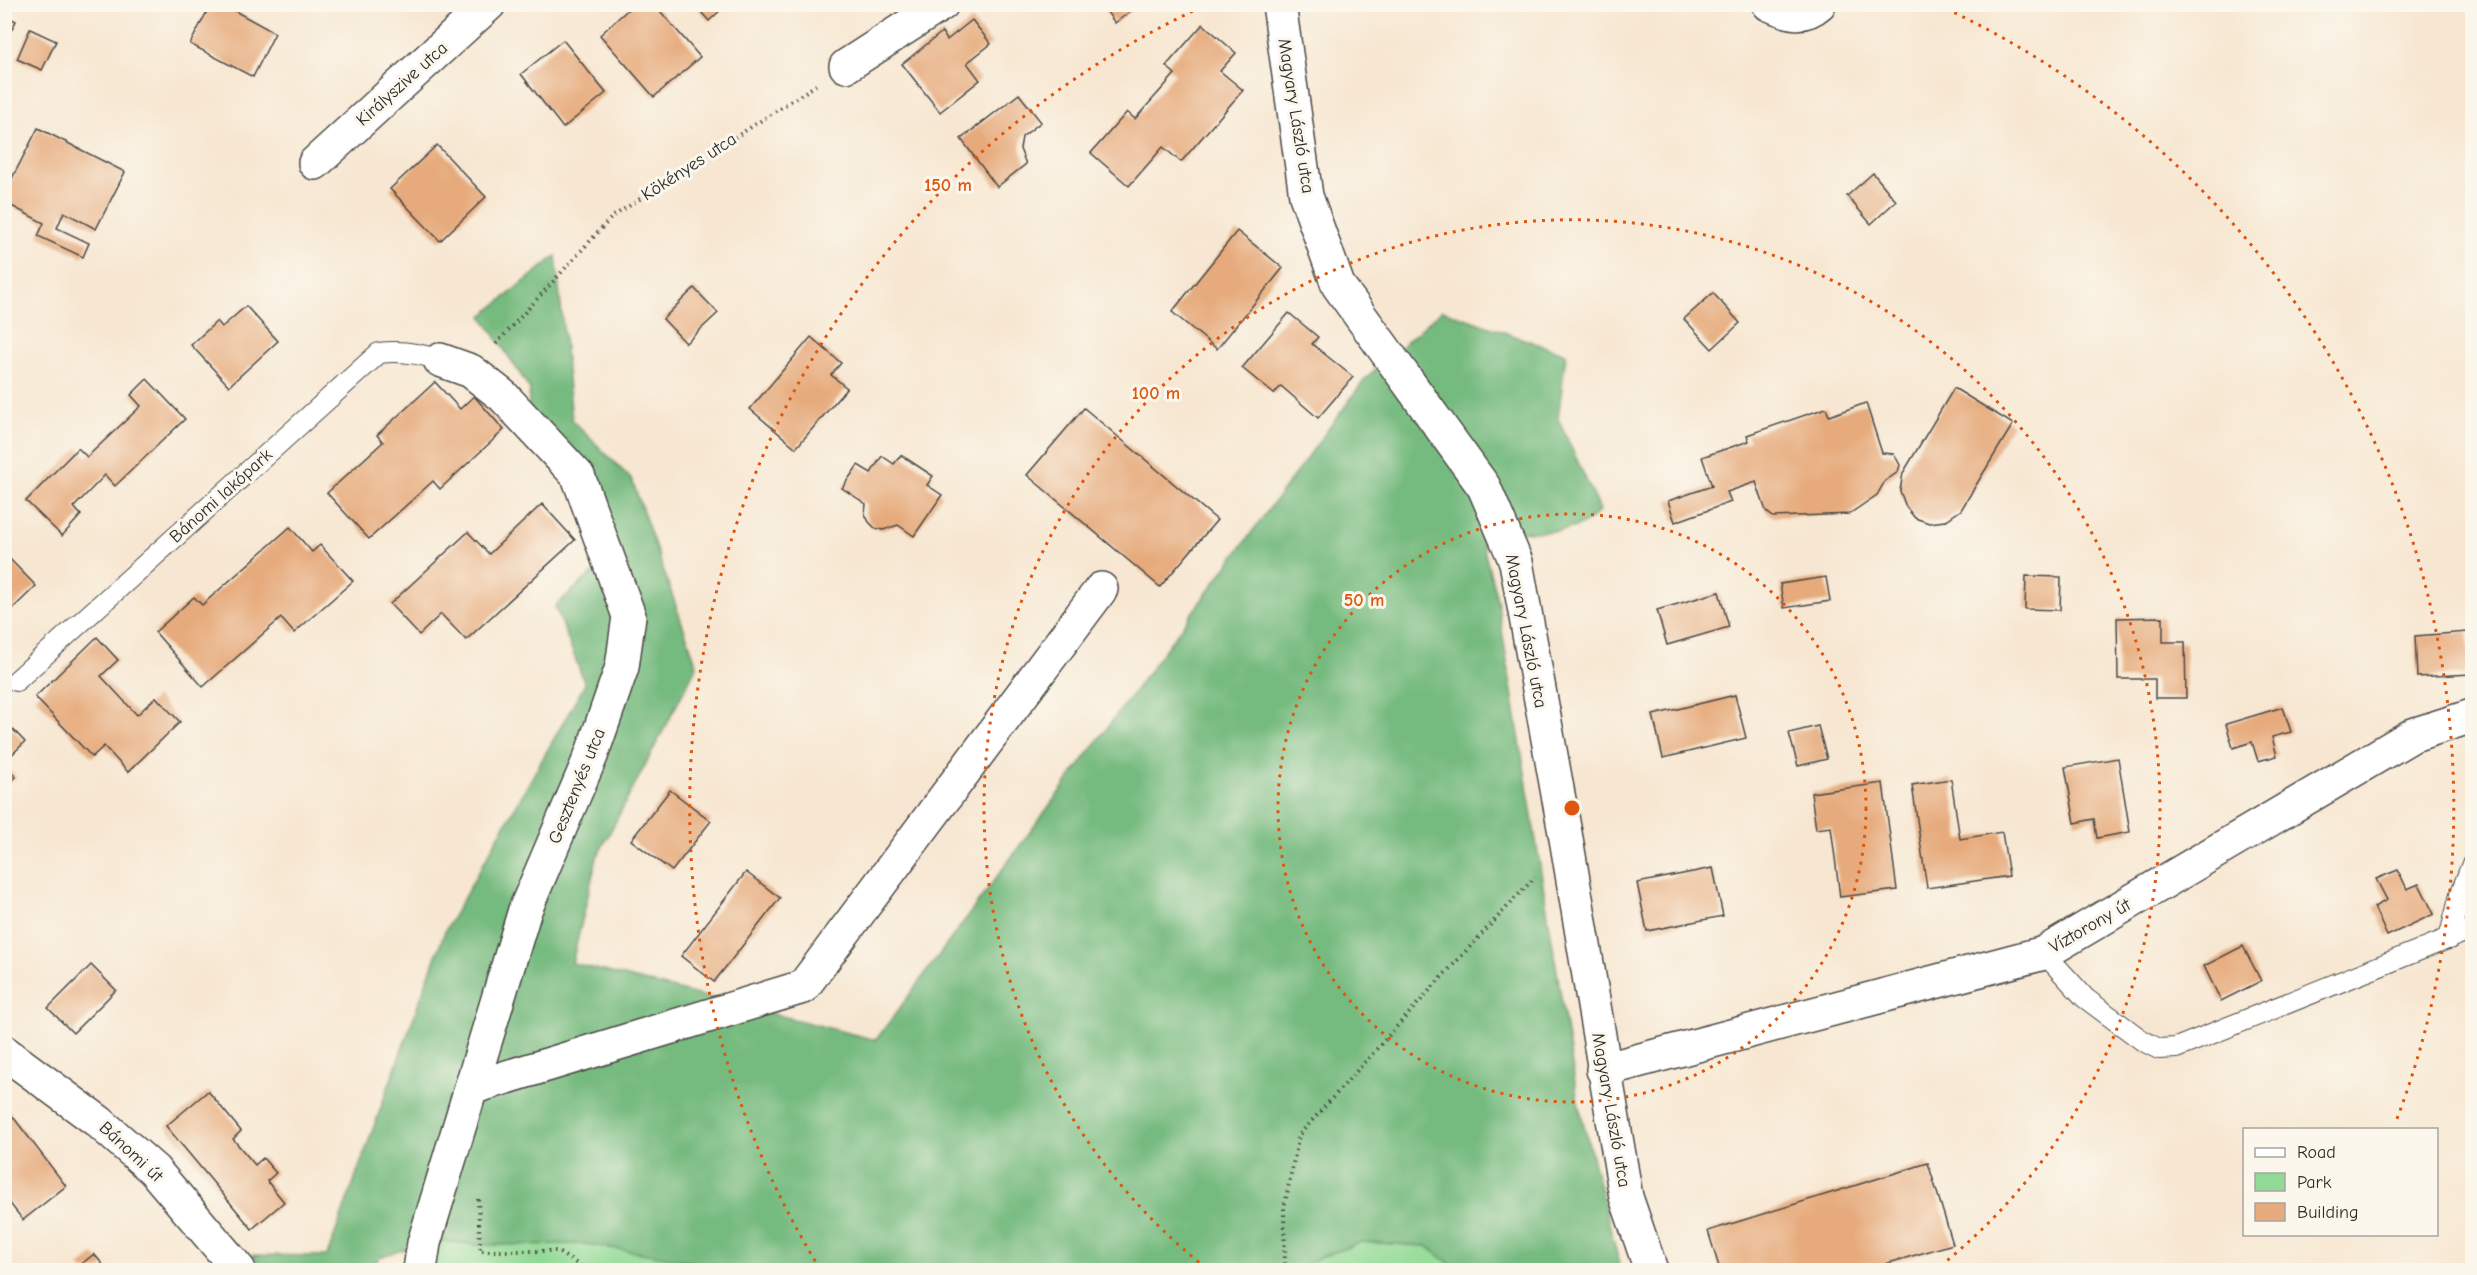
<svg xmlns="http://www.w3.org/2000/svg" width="2477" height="1275" font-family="'Comic Neue',sans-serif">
<rect width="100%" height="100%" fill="#fbf7ec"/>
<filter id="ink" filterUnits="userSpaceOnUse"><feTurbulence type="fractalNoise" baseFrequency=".0167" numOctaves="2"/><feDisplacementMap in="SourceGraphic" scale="12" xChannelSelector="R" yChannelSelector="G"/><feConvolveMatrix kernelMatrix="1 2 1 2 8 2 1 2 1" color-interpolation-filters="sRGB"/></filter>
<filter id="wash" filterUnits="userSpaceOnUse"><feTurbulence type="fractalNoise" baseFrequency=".008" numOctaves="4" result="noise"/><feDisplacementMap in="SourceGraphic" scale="24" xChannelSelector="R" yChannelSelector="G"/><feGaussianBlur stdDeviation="1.35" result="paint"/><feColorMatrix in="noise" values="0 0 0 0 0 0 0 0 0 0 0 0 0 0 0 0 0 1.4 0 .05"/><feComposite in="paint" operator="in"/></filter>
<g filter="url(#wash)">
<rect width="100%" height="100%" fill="#f7e7d2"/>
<g fill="#91da95" stroke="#5e8260" stroke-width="1.5">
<polygon points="436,1240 477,1245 587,1244 745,1270 433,1270"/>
<polygon points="1361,1242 1427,1246 1458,1270 1298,1270 1316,1259"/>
<polygon points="1131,1267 1148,1270 1055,1270"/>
</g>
<path fill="#74ba7e" stroke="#507254" stroke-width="1.5" d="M556,256L572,420L632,480L697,666L597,857L572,963L876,1040L1366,378L1442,310L1566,354L1558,419L1600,510C1573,544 1516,527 1479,531L1497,599L1578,1102L1621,1270H1458L1427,1246L1361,1242L1316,1259L1298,1270H1148L1131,1267L1055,1270H745L587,1244L477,1245L436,1240L379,1257L373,1270H266L252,1255L327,1256L445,931L585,684L555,606L620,549L525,435L530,389L482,316Z"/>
<g id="blocks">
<g fill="#e6aa7c">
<polygon points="211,4 222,4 275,33 253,77 190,44"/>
<polygon points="634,4 654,4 700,57 654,97 600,35"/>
<polygon points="694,4 727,4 709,21"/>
<polygon points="1101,4 1140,4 1115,23"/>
<polygon points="4,15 16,21 4,44"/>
<polygon points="972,20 991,44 967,63 980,80 940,112 902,64 942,32 947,40"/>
<polygon points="1203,24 1236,53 1220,71 1243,90 1181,162 1163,147 1129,186 1091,153 1127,112 1135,119 1175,74 1166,66"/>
<polygon points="30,29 56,41 42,70 17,59"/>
<polygon points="563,40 606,93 563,128 521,74"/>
<polygon points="1019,94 1041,122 1022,137 1020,149 1026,164 997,187 961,139"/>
<polygon points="38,128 125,172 96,229 64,212 57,228 89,243 83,257 38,236 44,223 4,202 4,194"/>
<polygon points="437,145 486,197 440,241 390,189"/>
<polygon points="1873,173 1896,201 1871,224 1847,196"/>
<polygon points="1237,231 1283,268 1217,349 1172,312"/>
<polygon points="694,288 718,313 686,343 663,319"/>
<polygon points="1713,293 1740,323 1712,349 1684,319"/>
<polygon points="246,306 278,341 229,386 191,345 217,321 222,327"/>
<polygon points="1289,313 1318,337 1312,344 1353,377 1318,418 1281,386 1274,394 1242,368"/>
<polygon points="811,337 841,363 831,375 847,388 796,448 750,409"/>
<polygon points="147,379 185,419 115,486 105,475 74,507 81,515 62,536 26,501 78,448 87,457 141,406 131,395"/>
<polygon points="435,382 460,409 474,396 504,430 440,489 433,481 369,539 327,493 383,442 377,435"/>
<polygon points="1954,388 2013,424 1961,510 1945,521 1929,523 1915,518 1906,507 1900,491 1903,473"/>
<polygon points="1866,403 1882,453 1894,454 1900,465 1898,472 1885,481 1877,495 1849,514 1773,517 1766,511 1756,482 1727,492 1731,502 1675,522 1668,501 1712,486 1702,457 1749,441 1747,435 1826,408 1829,416"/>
<polygon points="1084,408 1217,520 1160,587 1027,475"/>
<polygon points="901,455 933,476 927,485 942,495 914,536 898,525 883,530 875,528 869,522 865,514 866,504 842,488 858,465 871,473 882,456 894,464"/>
<polygon points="542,504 575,540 466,640 441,614 419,635 390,604 468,532 489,554"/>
<polygon points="290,527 312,552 320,545 353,581 294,633 281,618 203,687 155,632 194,597 202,605"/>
<polygon points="4,553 36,586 4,617"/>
<polygon points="2026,576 2061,577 2060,610 2025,609"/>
<polygon points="1826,577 1830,601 1784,608 1780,584"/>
<polygon points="1719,592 1729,627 1667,645 1657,610"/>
<polygon points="2163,617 2163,642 2185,642 2186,698 2155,698 2155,679 2118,679 2117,618"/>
<polygon points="2468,632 2471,674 2417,677 2415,636"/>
<polygon points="97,637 118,660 101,676 137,715 156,697 180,722 128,772 104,746 92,757 35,697"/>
<polygon points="1735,695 1746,738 1663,758 1653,715"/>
<polygon points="2283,707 2291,732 2272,737 2277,756 2258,761 2252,742 2233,748 2226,724"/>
<polygon points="4,720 25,742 4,762"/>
<polygon points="1818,726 1827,759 1798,766 1789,733"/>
<polygon points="2118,758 2130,832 2097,838 2094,819 2075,823 2065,767"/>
<polygon points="4,765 16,777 4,788"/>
<polygon points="1951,779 1960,839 2002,832 2009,876 1927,888 1912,785"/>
<polygon points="1883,783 1897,890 1840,897 1831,827 1816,829 1811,793"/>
<polygon points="670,790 711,821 672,871 631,840"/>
<polygon points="1713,868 1723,916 1647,931 1637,883"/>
<polygon points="2398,870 2407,889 2419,884 2434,914 2387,936 2374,907 2387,900 2376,879"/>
<polygon points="746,872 780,898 714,982 681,956"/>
<polygon points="2243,946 2261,981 2221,1001 2204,966"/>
<polygon points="91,965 116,990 73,1033 48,1008"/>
<polygon points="208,1091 241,1131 233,1139 255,1165 263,1158 276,1173 267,1181 284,1202 252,1229 166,1126"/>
<polygon points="4,1105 66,1186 23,1220 4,1196"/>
<polygon points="1928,1163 1953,1244 1865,1270 1720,1270 1708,1231"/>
<polygon points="94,1254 104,1266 99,1270 83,1270 79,1266"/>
</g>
</g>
</g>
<g filter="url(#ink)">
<use href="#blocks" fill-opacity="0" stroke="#4a4744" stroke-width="1.5"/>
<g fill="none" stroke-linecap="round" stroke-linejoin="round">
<g stroke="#4a4744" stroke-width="22">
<g id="lane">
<path d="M16,681L379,353C401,350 419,353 440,360"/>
<polyline points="2449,939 2460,895 2472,864"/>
<polyline points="2044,953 2085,998 2143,1041 2159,1049 2176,1048 2472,929"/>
</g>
</g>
<g stroke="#4a4744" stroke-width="36">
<g id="street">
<polyline points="1279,4 1306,196 1338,285 1484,487 1516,562 1567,844 1626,1197 1651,1270"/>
<path d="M1769,4C1787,12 1802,19 1819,4"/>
<polyline points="846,66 942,4"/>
<polyline points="315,163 489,4"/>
<polyline points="1603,1070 2044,953 2413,735 2472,716"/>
<polyline points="471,1088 803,987 1101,589"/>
<polyline points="420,1270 424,1243 525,910 591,756 622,667 629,616 578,476 503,396 471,371 440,360"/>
</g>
</g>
<g stroke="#4a4744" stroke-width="36">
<polyline id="secondary" points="4,1052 99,1122 154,1170 239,1270"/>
</g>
<g stroke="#4a4744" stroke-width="4" stroke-dasharray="1.5 4.5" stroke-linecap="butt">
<polyline points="496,344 612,217 816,85"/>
<polyline points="478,1199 480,1251 556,1251 587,1270"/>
<polyline points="1285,1270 1284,1208 1299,1135 1438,981 1535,877"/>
</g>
<use href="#lane" stroke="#fff" stroke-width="20"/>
<use href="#street" stroke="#fff" stroke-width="33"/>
<use href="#secondary" stroke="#fff" stroke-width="33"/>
</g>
</g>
<g fill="none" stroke="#df570e" stroke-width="3" stroke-dasharray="3 6">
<circle cx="1572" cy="808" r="294"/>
<path d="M1206 1268A588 588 0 1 1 1938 1268"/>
<path d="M820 1269A882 882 0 0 1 1206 5M1938 5A882 882 0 0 1 2395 1124"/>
</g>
<g text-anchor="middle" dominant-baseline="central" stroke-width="6" stroke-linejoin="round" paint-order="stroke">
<g font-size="18" fill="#2b2b2b" stroke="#fbf7ec">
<text transform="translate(402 84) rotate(-42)">Királyszive utca</text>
<text transform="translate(1296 116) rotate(81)">Magyary László utca</text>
<text transform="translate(689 167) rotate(-33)">Kökényes utca</text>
<text transform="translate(221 496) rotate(-42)">Bánomi lakópark</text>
<text transform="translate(1526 631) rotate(79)">Magyary László utca</text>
<text transform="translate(577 786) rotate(-68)">Gesztenyés utca</text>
<text transform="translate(2090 926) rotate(-30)">Víztorony út</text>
<text transform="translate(1611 1110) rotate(80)">Magyary László utca</text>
<text transform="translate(131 1152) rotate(43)">Bánomi út</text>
</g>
</g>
<circle cx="1572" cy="808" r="9" fill="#df570e" stroke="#fbf7ec" stroke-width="3"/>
<g font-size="18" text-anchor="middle" font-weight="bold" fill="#df570e" stroke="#fbf7ec" stroke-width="6" stroke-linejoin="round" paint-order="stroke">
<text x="948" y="191">150 m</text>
<text x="1156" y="399">100 m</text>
<text x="1364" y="606">50 m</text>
</g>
<rect width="2477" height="1275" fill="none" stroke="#fbf7ec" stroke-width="24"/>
<rect x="2243" y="1128" width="195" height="108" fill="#fbf7ec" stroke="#a8a59f" stroke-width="1.5"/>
<rect x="2255" y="1148" width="30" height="9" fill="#ffffff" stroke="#a8a59f" stroke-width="1.5"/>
<text x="2297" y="1158" font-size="18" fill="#2b2b2b">Road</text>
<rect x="2255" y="1173" width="30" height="18" fill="#91da95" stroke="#a8a59f" stroke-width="1.5"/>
<text x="2297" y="1188" font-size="18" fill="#2b2b2b">Park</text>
<rect x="2255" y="1203" width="30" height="18" fill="#e6aa7c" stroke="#a8a59f" stroke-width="1.5"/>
<text x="2297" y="1218" font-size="18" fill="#2b2b2b">Building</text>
</svg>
